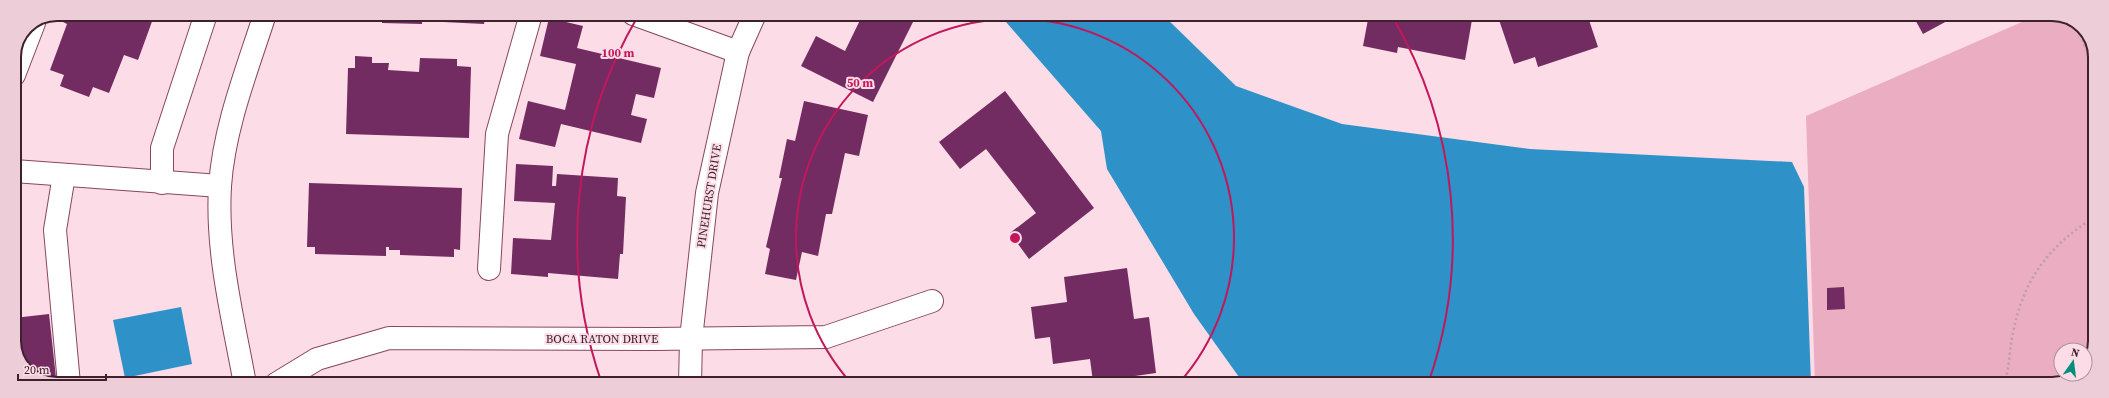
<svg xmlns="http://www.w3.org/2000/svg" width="2109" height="398" font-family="'Source Serif 4',serif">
<rect width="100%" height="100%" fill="#fcdce6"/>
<polygon fill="#eaadc1" points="2038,15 2060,15 2083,27 2095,51 2095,347 2085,365 2085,350 2061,350 2061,374 2079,374 2053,384 1815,384 1806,116"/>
<g fill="#2e91c7">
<polygon points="999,14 1162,14 1236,86 1342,124 1530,149 1792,162 1804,187 1811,384 1244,384 1194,314 1107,169 1101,131"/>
<polygon points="181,307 192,364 125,378 113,320"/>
</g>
<g fill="#722c62">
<polygon points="66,14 148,14 154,16 138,60 124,55 109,93 93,87 89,97 60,86 64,75 50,70 67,24 63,22"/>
<polygon points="374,14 422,14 422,24 382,23 382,16 374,16"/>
<polygon points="425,14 438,14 438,17 425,16"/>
<polygon points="443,14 498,14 498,18 485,18 484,24 443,22"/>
<polygon points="863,14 917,14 873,102 801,66 816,36 845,51"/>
<polygon points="1369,14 1473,14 1465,60 1398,47 1397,53 1363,46"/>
<polygon points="1497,14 1587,14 1598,47 1538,67 1535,57 1514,64"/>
<polygon points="1912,14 1960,14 1923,34"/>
<polygon points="549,18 583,26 577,48 661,68 654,98 636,94 631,115 647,119 641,143 561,124 555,147 519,139 528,101 565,110 576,64 540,56"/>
<polygon points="355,56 372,57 372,63 389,63 388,70 419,72 420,58 457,59 457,66 471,67 469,138 346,134 348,68 355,68"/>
<polygon points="1005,91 1094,208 1029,259 1010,233 1036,213 986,149 960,169 939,142"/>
<polygon points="804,101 868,115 859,156 845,153 832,214 826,214 818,256 802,252 796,280 765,274 770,249 766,247 782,178 779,178 787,139 795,141"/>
<polygon points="516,164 553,166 552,186 556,186 557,174 618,178 617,196 626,197 623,254 620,254 618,279 548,273 548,277 511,274 513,238 551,240 555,203 514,201"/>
<polygon points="309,183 462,188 460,250 454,249 454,257 400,255 400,250 389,250 389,247 386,247 386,256 315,254 315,247 307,247"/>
<polygon points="1127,268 1134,319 1149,317 1156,373 1093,382 1090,359 1053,364 1050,337 1035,339 1031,307 1067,302 1064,277"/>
<polygon points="1844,287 1845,309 1827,310 1827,288"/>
<polygon points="49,314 56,378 43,379 26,371 14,347 14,318"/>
</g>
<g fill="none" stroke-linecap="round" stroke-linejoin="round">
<g stroke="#88465f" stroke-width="24">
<g id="minor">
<polyline points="633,14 738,52"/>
<polyline points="14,75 34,23"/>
<polyline points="14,171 220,186"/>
<polyline points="64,175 55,230 69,384"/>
<polyline points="162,183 162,148 206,14"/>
<polyline points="489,269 497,134 531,14"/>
<path d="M245,384C233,318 216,253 220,186C224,127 247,70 265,14"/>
<polyline points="276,384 317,359 389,338 653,339 826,337 932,301"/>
<polyline points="690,384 691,339 707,193 738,52 755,14"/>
</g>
</g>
<g stroke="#bc9da8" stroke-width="2.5" stroke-dasharray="2 3" stroke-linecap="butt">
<polyline points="2079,25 2084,45 2095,65"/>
<path d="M2004,384C2010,368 2009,350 2013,333C2023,280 2049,245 2095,217"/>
</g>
<use href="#minor" stroke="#fff" stroke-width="22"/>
</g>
<g fill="none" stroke="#c2185b" stroke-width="2">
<path d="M851 383A219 219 0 1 1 1179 383"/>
<path d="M601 381A438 438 0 0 1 638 16M1392 16A438 438 0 0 1 1429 381"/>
</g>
<g text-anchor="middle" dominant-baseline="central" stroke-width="4" stroke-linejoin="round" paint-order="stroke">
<g font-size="12" fill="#3e212c" stroke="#fcdce6">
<text transform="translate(709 196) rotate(-81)">PINEHURST DRIVE</text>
<text x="602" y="339">BOCA RATON DRIVE</text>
</g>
</g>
<path d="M0 0H2109V398H0ZM57 21H2052A36 36 0 0 1 2088 57V341A36 36 0 0 1 2052 377H57A36 36 0 0 1 21 341V57A36 36 0 0 1 57 21Z" fill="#edcdd7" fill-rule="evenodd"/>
<path fill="none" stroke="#3e212c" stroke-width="2" d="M57 21H2052A36 36 0 0 1 2088 57V341A36 36 0 0 1 2052 377H57A36 36 0 0 1 21 341V57A36 36 0 0 1 57 21Z"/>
<circle cx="1015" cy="238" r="6" fill="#c2185b" stroke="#fcdce6" stroke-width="2"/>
<g font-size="12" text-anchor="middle" font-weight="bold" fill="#c2185b" stroke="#fcdce6" stroke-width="4" stroke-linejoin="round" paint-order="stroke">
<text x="618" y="57">100 m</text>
<text x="860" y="87">50 m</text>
</g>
<g transform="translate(2073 362) rotate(14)"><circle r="19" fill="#fcdce6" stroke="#b0919c"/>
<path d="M0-3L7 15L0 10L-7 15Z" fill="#008f7a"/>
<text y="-6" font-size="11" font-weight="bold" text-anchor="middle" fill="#3e212c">N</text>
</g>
<path d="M18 374v6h88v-6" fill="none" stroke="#3e212c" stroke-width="2"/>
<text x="24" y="374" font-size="12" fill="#3e212c" stroke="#fcdce6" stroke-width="3" paint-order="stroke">20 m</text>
</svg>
